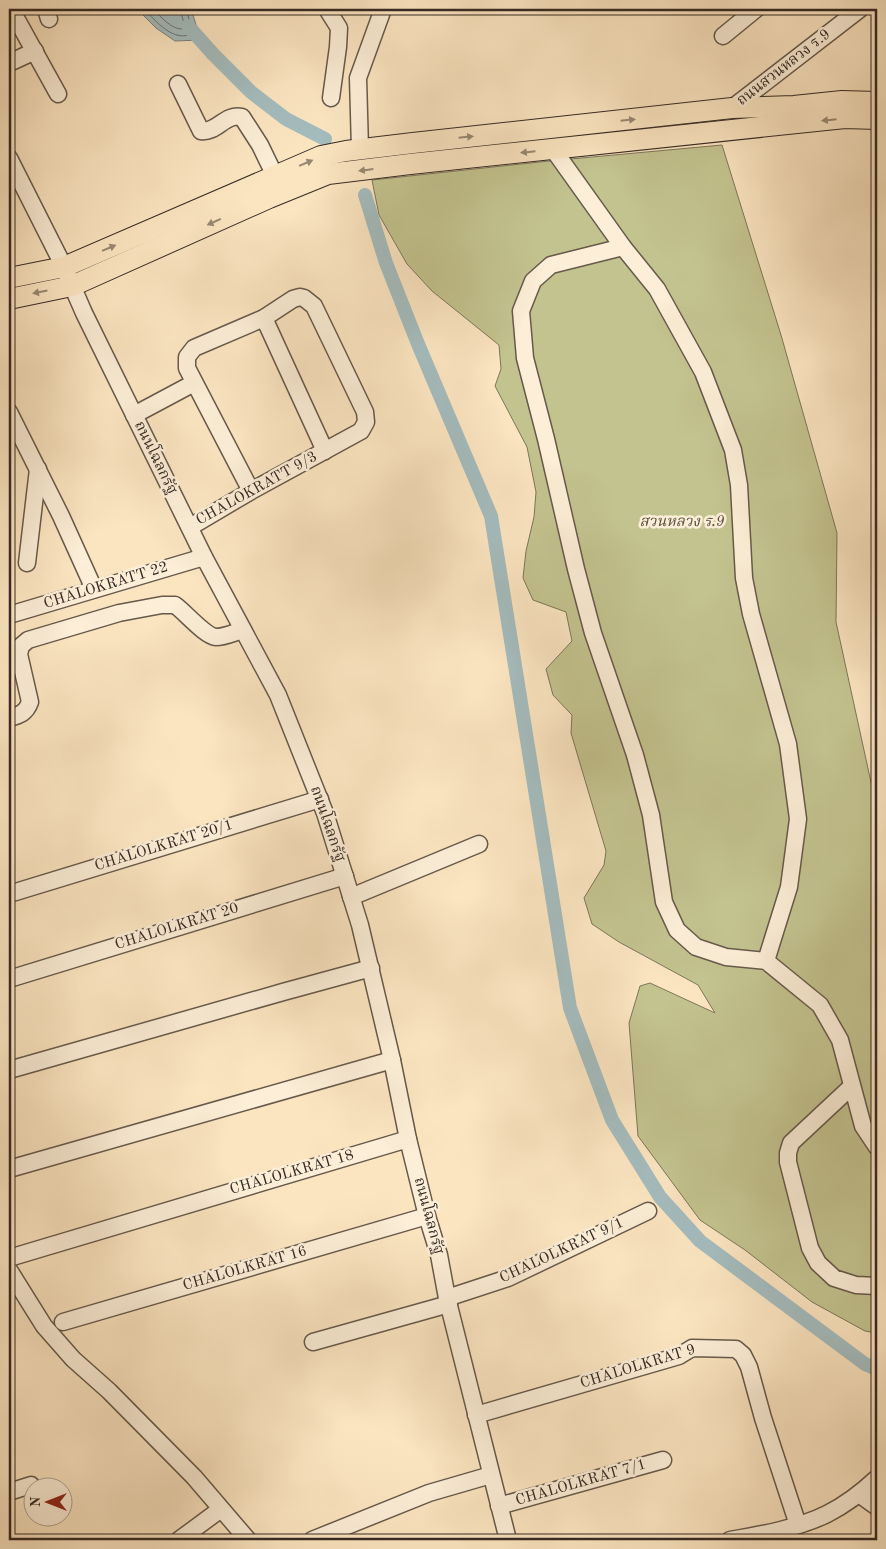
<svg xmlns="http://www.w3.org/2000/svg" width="886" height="1549" font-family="'Old Standard TT','Noto Serif Thai',serif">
<rect width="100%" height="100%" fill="#fbe5c1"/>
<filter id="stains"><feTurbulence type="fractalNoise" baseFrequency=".004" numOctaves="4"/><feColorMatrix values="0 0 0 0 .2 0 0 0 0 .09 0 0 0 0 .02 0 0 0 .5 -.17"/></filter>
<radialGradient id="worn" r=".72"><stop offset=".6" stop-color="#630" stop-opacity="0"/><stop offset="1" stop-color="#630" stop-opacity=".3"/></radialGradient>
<polygon fill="#c3c38f" stroke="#7c765a" points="722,145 781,335 837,533 836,622 874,796 877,800 877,1333 865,1331 812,1302 745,1250 700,1220 638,1136 629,1023 640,986 650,983 715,1013 698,985 619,942 592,924 584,898 604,865 606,851 571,733 572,715 553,695 546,669 572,641 566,612 533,600 523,578 526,551 534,517 536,492 527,447 495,386 501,369 499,345 432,291 407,264 379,215 372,180 549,161"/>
<polygon fill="#a4bcbe" stroke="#788280" points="137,9 191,9 201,40 175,41 156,28"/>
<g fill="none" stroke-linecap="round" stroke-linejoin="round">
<g stroke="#6d7371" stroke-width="1">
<path d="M144,9C156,21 174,44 193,33L186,9"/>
<path d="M153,9C161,17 172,30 183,29L185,27L180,9"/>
</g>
<g stroke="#a4bcbe" stroke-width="14">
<polyline points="188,26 213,54 251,92 286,119 325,139"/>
<polyline points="365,195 386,263 418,344 491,516 570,1008 612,1120 660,1197 700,1241 865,1364 877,1369"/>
</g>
<g stroke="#67594b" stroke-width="19">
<g id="minor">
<polyline points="11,9 58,94"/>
<polyline points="46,9 49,19"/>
<polyline points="327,9 339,28 338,47 331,98"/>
<polyline points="723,36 756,9"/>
<polyline points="9,63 35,51"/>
<path d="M178,84L201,131C217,133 225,113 242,117L260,145L275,176"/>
<polyline points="732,108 860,9"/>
<polyline points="360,149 358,78 383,9"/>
<polyline points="553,149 623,247 657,289 703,372 733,450 739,485 744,578 751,614 788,744 798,819 789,887 766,961"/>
<polyline points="9,158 64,267 84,313 204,557 278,695 325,813 360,925 392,1060 408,1139 427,1216 439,1255 447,1298 508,1540"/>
<polyline points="623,247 551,265 533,281 521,311 525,358 546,439 576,569 593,633 635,755 651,815 664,902 677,930 696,947 726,957 766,961 820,1005 840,1040 863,1126 877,1147"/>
<polyline points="264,318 325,451"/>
<polyline points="9,412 61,516 94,589"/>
<polyline points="134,415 194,383"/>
<polyline points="190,527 251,491 361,431 366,422 365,412 314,306 304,298 300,297 293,299 264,318 194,348 187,357 187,368 251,491"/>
<polyline points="27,563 38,469"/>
<polyline points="9,615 204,557"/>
<path d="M9,718C20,715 26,713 30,702L19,654L21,646L28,640L119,613L162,605H175C185,612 205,636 216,637C225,637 235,632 243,630"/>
<polyline points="9,894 320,799"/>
<polyline points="351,897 479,844"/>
<polyline points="9,979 345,876"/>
<polyline points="9,1070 283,992 371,968"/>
<polyline points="852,1086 791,1143 788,1153 788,1162 810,1248 818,1263 834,1278 856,1285 877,1286"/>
<polyline points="9,1169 392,1060"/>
<polyline points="9,1258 408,1139"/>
<polyline points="9,1270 44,1326 73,1359 109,1391 194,1477 248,1540"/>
<polyline points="447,1298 508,1278 648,1211"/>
<polyline points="63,1322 427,1216"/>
<polyline points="313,1342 449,1304"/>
<polyline points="476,1415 679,1356 692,1348 736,1349 743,1355 749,1367 763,1418 798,1525"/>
<polyline points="9,1492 31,1485"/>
<polyline points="859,1494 877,1507"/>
<polyline points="499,1506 663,1460"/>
<polyline points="179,1540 221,1509"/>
<polyline points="312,1540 429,1493 491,1475"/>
<path d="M730,1540C760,1535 799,1528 827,1514C845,1505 862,1492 877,1478"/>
</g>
</g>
<g stroke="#362a24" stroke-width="22">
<g id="major">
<polyline points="9,278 64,267 321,156 346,151 413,143 732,108 794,106 842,101 877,102"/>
<polyline points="9,299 72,286 269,198 328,174 410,164 845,118 877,119"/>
</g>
</g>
<use href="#minor" stroke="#fceed7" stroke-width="16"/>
<use href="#major" stroke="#fbe5c1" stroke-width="20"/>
</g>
<defs><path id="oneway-solid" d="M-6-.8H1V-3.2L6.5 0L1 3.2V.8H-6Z" transform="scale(1.25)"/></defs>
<g fill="#988872">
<use href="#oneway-solid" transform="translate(628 120) rotate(-6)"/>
<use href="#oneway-solid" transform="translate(829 120) rotate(174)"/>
<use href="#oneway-solid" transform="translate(466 137) rotate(-6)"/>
<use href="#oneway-solid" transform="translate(528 152) rotate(174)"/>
<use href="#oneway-solid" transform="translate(306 163) rotate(-23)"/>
<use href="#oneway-solid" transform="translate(366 170) rotate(173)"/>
<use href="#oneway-solid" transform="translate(214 222) rotate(156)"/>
<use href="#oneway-solid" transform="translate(109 248) rotate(-23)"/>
<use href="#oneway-solid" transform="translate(40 292) rotate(169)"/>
</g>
<g text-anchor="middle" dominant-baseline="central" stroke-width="5" stroke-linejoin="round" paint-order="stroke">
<g font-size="15" fill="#362a24" stroke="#fceed7">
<text transform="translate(784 68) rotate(-38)">ถนนสวนหลวง ร.9</text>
<text transform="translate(155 458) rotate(64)">ถนนโฉลกรัฐ</text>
<text transform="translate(257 489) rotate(-29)">CHALOKRATT 9/3</text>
<text transform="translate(106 586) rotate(-17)">CHALOKRATT 22</text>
<text transform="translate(327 824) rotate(71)">ถนนโฉลกรัฐ</text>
<text transform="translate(164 846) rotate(-17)">CHALOLKRAT 20/1</text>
<text transform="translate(177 927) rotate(-17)">CHALOLKRAT 20</text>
<text transform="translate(292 1173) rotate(-16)">CHALOLKRAT 18</text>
<text transform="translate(428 1216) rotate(75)">ถนนโฉลกรัฐ</text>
<text transform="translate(562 1251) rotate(-25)">CHALOLKRAT 9/1</text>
<text transform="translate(245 1269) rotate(-16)">CHALOLKRAT 16</text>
<text transform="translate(638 1367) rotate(-17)">CHALOLKRAT 9</text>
<text transform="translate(581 1483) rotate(-16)">CHALOLKRAT 7/1</text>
</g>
<g font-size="15" font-style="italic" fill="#59503f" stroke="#fceed7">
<text x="682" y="522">สวนหลวง ร.9</text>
</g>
</g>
<rect width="886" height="1549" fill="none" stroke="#fbe5c1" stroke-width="30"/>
<rect x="10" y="10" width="866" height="1529" fill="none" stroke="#362a24" stroke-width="2.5"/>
<rect x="15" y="15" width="856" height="1519" fill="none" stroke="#362a24"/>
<g transform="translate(48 1502) rotate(270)"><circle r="24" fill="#fceed7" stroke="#ada08f"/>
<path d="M0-4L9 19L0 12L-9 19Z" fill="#8f2418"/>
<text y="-8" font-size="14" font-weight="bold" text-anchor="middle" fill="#362a24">N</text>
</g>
<rect width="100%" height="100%" filter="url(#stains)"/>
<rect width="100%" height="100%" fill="url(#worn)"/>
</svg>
